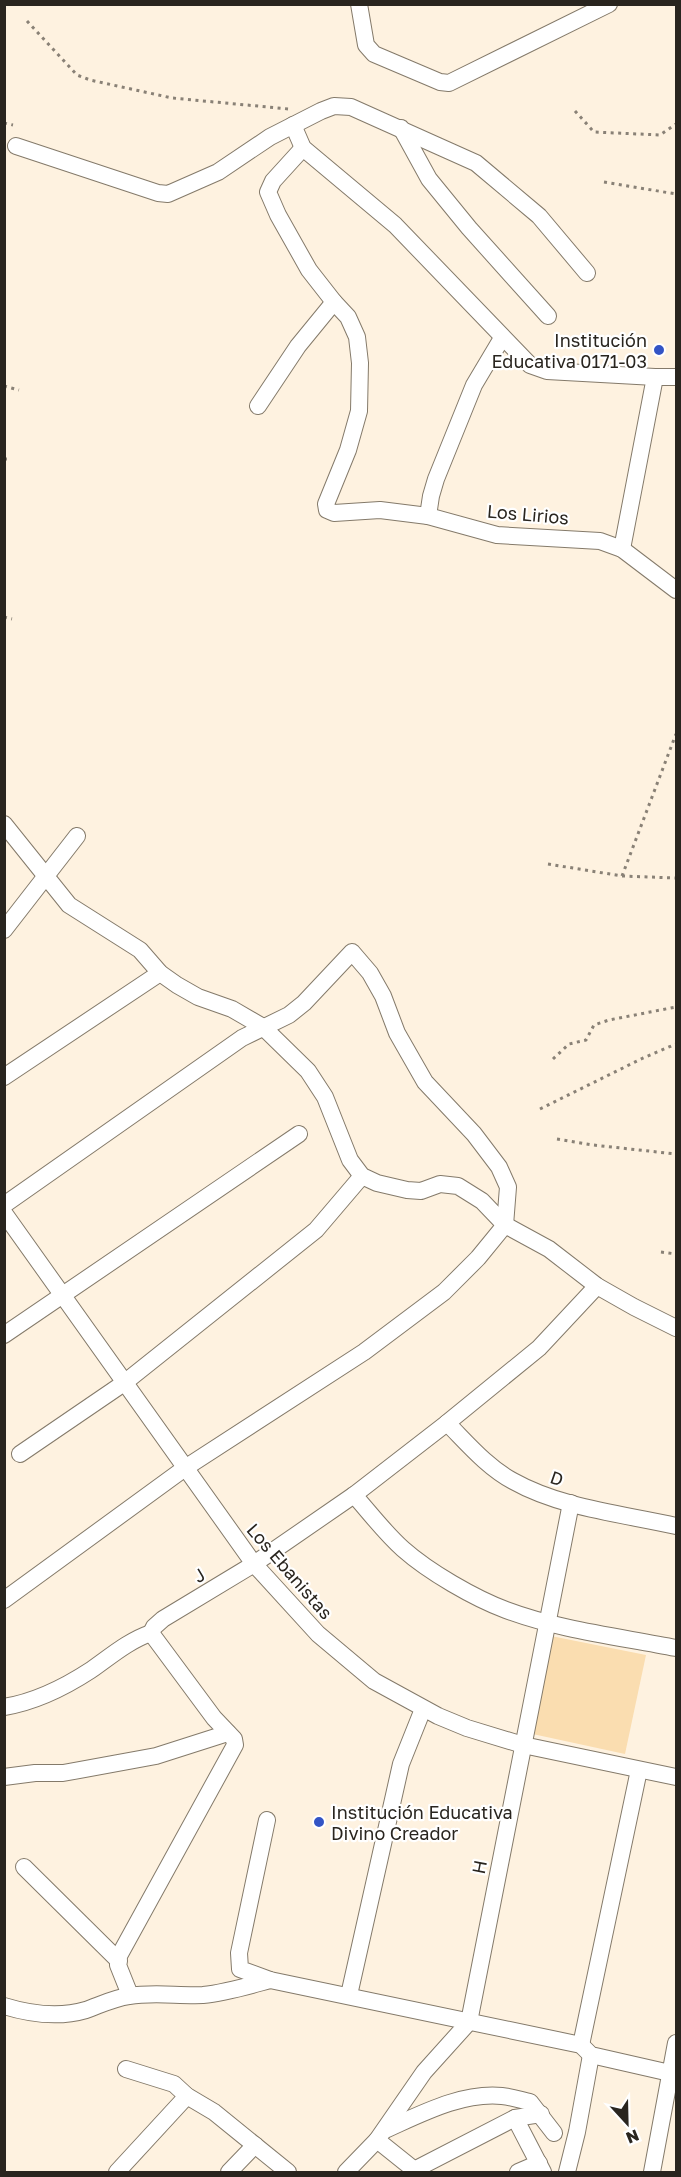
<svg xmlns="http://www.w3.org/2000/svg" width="681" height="2177" font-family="'Golos Text',sans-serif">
<rect width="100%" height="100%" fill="#fef2e0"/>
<polygon fill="#faddb0" points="546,1635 646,1655 625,1754 528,1733"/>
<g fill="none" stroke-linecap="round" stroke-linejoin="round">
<g stroke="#847a6a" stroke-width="18">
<g id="minor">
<polyline points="359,4 366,45 374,54 440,82 449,83 609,4"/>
<polyline points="293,125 303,148 395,225 530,365 547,371 655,377 676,377"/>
<polyline points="401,128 429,179 469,228 548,316"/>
<polyline points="16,146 158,193 168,194 218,172 270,137 321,111 334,106 351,107 476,163 539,216 587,273"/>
<polyline points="303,148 273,181 268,192 278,215 309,270 334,302 348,317 357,337 360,363 359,411 348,450 326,504 327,510 334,513 380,510 428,516 497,535 600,541 622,549 676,590"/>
<polyline points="258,406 298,346 334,302"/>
<polyline points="428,516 431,496 436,479 474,385 502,338"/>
<polyline points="622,549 655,377"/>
<polyline points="4,824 69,905 140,950 160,973 177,985 198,997 232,1009 263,1027 308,1071 325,1097 350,1160 362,1176 377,1183 407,1190 421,1191 440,1184 458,1186 482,1201 505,1225 549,1249 597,1286 634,1307 676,1328"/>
<polyline points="4,930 77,836"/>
<polyline points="4,1077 160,973"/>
<polyline points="4,1205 242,1038 289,1015 304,1003 352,952 370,973 383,996 397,1033 425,1082 474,1134 499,1167 508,1187 505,1225 478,1258 444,1292 364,1352 185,1468 4,1600"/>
<polyline points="4,1213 254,1564 318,1634 374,1681 438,1716 467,1728 523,1745 676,1777"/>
<polyline points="4,1335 299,1134"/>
<path d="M447,1423C467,1443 487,1467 513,1481C561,1508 623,1514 676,1526"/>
<polyline points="20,1454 124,1383 316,1230 362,1176"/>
<path d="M354,1495C370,1513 385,1533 403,1549C429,1572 474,1598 506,1610C559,1630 621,1637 676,1648"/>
<polyline points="151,1633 154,1627 163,1619 254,1564 354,1495 447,1423 539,1348 597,1286"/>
<path d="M4,1707C35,1702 65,1687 91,1670C111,1656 128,1641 151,1633"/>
<polyline points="4,1777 35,1773 63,1773 156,1756 228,1733"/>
<polyline points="267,1820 239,1953 240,1969 270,1980 581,2045 591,2055 670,2073"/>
<polyline points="24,1867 119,1961"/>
<polyline points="130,1995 118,1965 119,1956 235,1745 234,1739 214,1718 151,1633"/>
<polyline points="349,1995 401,1764 423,1709"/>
<path d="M4,2006C30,2014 59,2018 86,2010C100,2005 114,1998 129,1996C153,1992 178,1996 203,1995C225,1993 248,1986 270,1980"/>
<polyline points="581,2045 639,1770"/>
<polyline points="126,2069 174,2084 187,2096 214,2112 288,2172"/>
<polyline points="515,2118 543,2172"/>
<path d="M385,2130C421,2114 462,2092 502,2096C512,2097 521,2100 530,2102L554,2133"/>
<polyline points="377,2140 417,2172"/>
<polyline points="414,2170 515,2118 541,2114"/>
<polyline points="117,2172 187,2096"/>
<polyline points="229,2172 255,2145"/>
<polyline points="346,2172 377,2140 424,2072 469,2022 571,1503"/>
<polyline points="518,2172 539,2163"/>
<polyline points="567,2172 577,2132 591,2055"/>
<polyline points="652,2172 676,2043"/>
</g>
</g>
<g stroke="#898176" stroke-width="3" stroke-dasharray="3 4.5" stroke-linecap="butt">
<polyline points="27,21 77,75 90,80 172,98 289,109"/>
<polyline points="575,111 594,132 660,135 676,124"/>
<polyline points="4,123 13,125"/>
<polyline points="604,182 676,194"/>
<polyline points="4,386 19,390"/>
<polyline points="4,459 9,459"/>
<polyline points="4,617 12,619"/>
<polyline points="548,864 622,876 676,878"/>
<polyline points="622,876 676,734"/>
<polyline points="553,1059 569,1044 586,1040 594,1025 609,1020 676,1007"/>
<polyline points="540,1109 643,1058 676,1044"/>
<polyline points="557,1139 593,1145 676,1154"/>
<polyline points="661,1252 676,1254"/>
</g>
<use href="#minor" stroke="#fff" stroke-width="16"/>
</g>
<g fill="#3354c5" stroke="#fff" stroke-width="2">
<circle cx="659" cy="350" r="6"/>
<circle cx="319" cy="1822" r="6"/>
</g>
<g text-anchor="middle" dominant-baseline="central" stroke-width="4.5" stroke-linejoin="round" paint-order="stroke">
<g font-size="18" fill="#29251f" stroke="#fff" text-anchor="end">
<text x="647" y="340">Institución<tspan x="647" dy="21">Educativa 0171-03</tspan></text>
<text x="331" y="1812" text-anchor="start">Institución Educativa<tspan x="331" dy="21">Divino Creador</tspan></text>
</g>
<g font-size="18" fill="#29251f" stroke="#fff">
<text transform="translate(528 514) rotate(5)">Los Lirios</text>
<text transform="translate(557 1478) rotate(19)">D</text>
<text transform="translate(290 1571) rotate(49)">Los Ebanistas</text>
<text transform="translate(199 1575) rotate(-31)">J</text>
<text transform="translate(479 1867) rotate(-79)">H</text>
</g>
</g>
<rect width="681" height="2177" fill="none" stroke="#29251f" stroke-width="12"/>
<g transform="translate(627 2123) rotate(158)" stroke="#ffffff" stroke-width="4.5" paint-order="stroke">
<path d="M0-4.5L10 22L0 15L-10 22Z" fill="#29251f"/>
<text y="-9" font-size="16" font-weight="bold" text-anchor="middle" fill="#29251f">N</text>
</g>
</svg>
